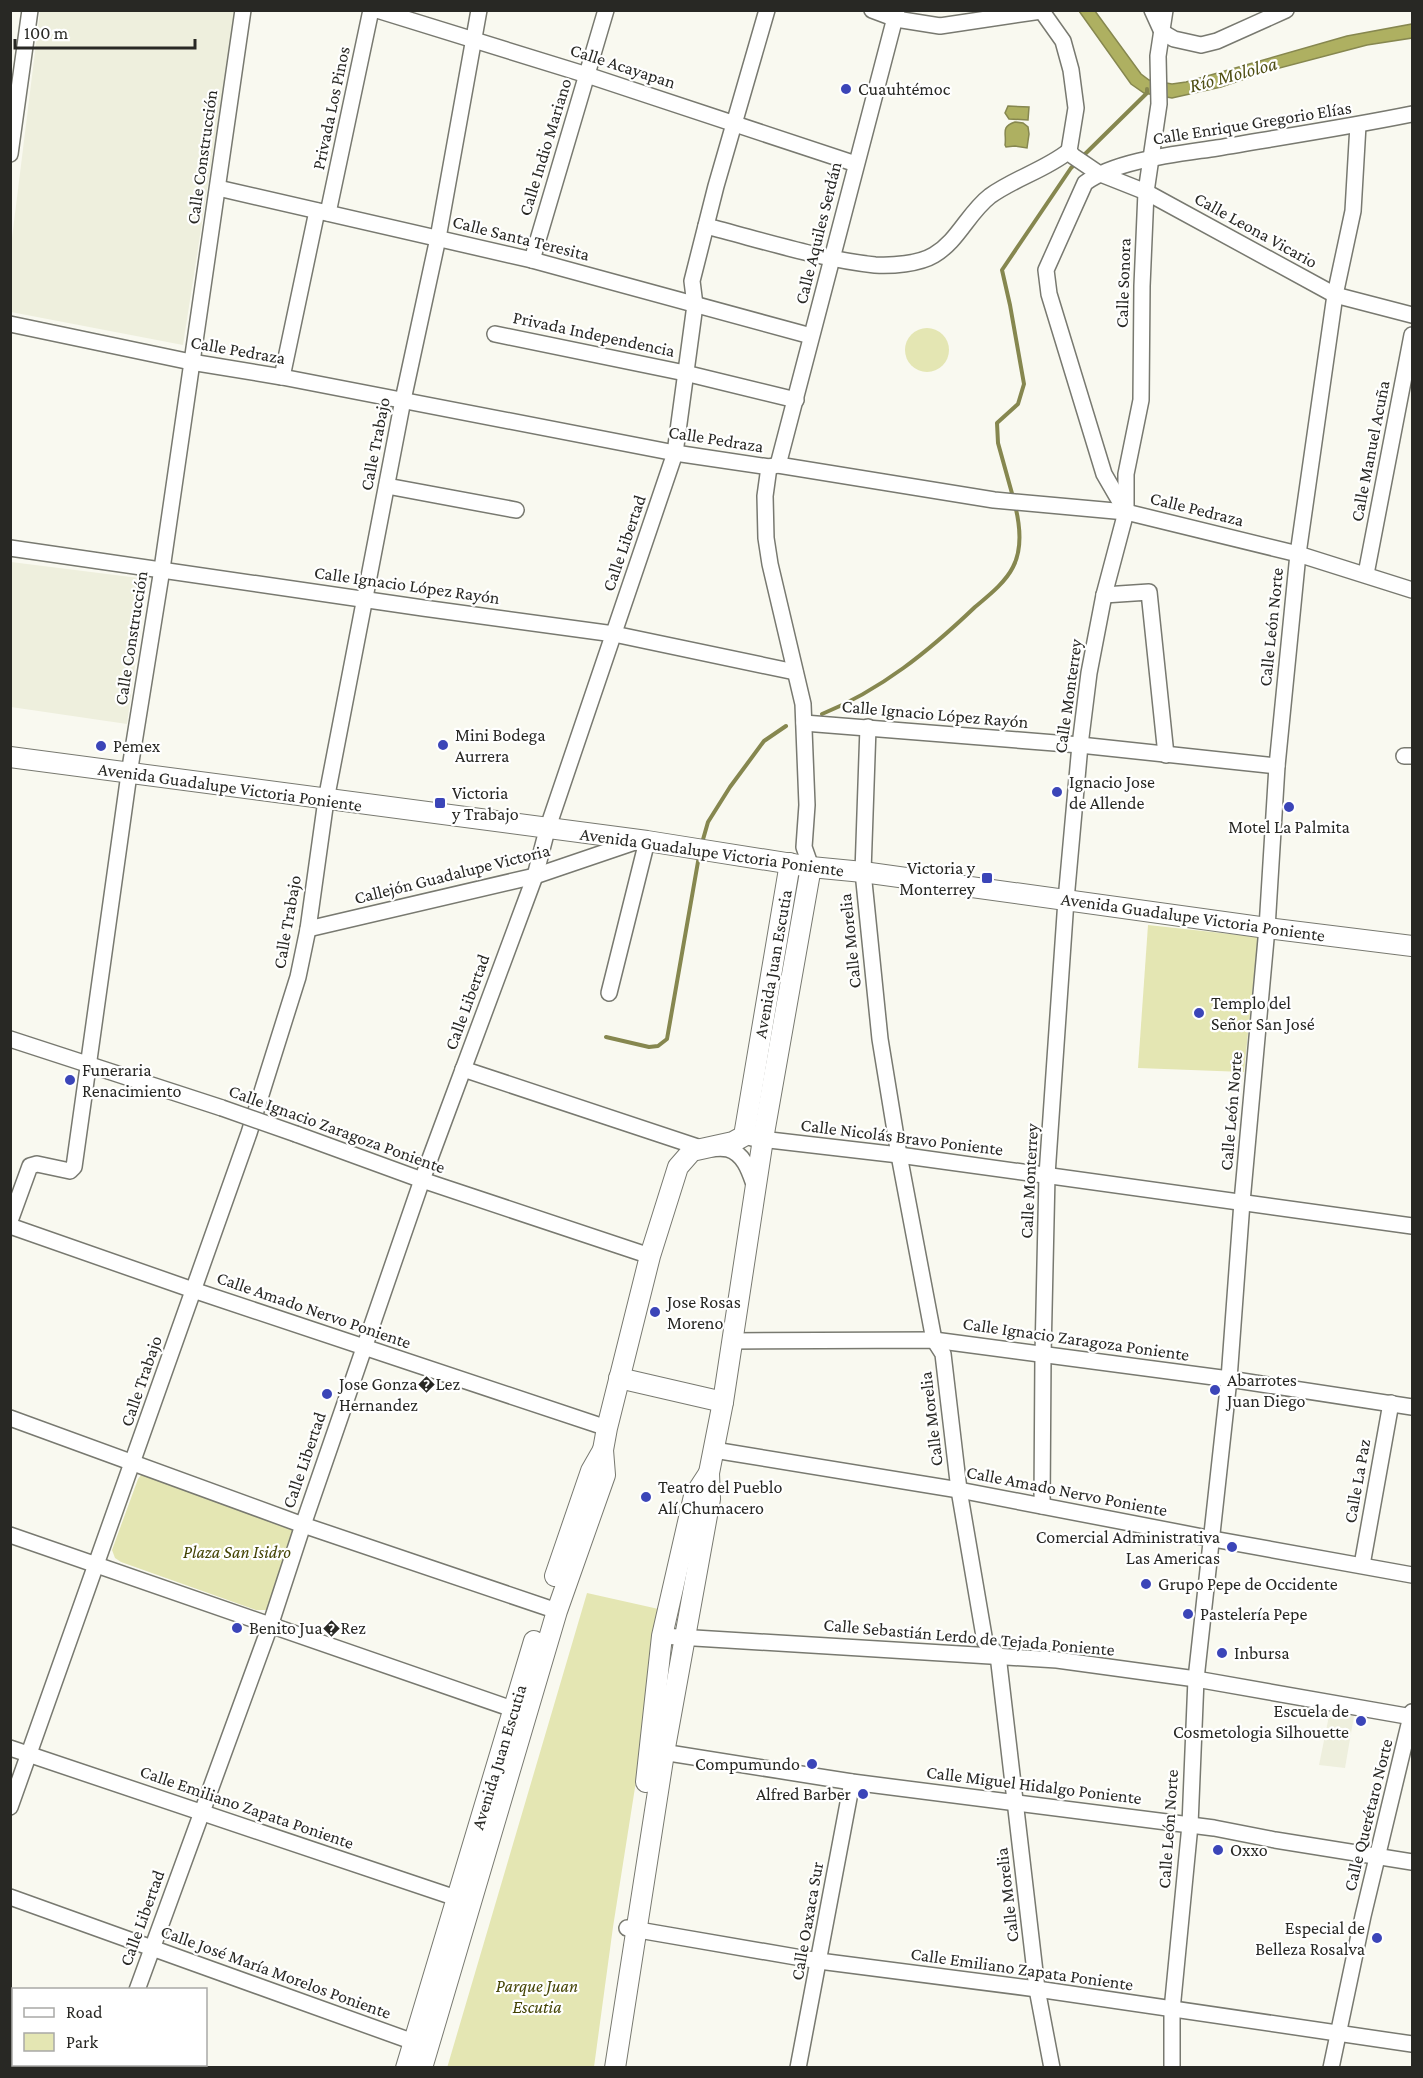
<svg xmlns="http://www.w3.org/2000/svg" width="1423" height="2078" font-family="'Crimson Pro',serif">
<rect width="100%" height="100%" fill="#f9f9f0"/>
<g fill="#eeefdd">
<polygon points="40,11 235,11 183,345 11,312 11,246"/>
<polygon points="11,562 147,579 127,724 11,707"/>
<polygon points="1330,1711 1354,1716 1345,1768 1319,1765"/>
</g>
<g fill="#e4e6b3">
<circle cx="927" cy="350" r="22"/>
<polygon points="1148,925 1258,937 1244,1072 1138,1068"/>
<polygon points="147,1473 296,1523 268,1610 256,1610 121,1562 115,1558 112,1550 138,1479 141,1475"/>
<polygon points="587,1593 663,1610 613,1927 594,2067 447,2068"/>
</g>
<g fill="#aeb061" stroke="#86874f" stroke-width="1.5">
<polygon points="1079,11 1095,11 1141,74 1149,80 1172,84 1186,82 1347,36 1412,24 1412,38 1367,45 1268,71 1221,87 1172,98 1144,93 1131,84"/>
<polygon points="1008,106 1029,107 1028,120 1009,119 1005,113"/>
<path d="M1015,122L1023,123L1028,127L1029,134L1027,148L1015,146L1006,147L1005,145C1007,133 1000,127 1015,122Z"/>
</g>
<g fill="none" stroke-linecap="round" stroke-linejoin="round">
<g stroke="#86874f" stroke-width="4">
<polyline points="1082,157 1147,93 1147,89"/>
<polyline points="1013,497 998,443 997,423 1018,404 1024,384 1010,305 1002,270 1071,168 1077,162"/>
<path d="M822,714C881,690 929,651 975,607C988,596 1005,583 1013,567C1023,548 1020,525 1015,505"/>
<polyline points="702,843 708,822 730,787 764,741 786,726"/>
<polyline points="606,1037 649,1047 658,1046 667,1039 699,856"/>
</g>
<g stroke="#787970" stroke-width="18">
<g id="minor">
<polyline points="377,10 587,75 856,164"/>
<polyline points="872,10 896,19 940,26 1041,11"/>
<polyline points="1041,10 1063,41 1071,70 1076,108 1069,151 1073,156 1098,173 1146,192 1335,295 1412,315"/>
<polyline points="1152,10 1162,32 1174,39 1201,45 1217,41 1286,10"/>
<polyline points="10,154 30,10"/>
<polyline points="218,188 532,260 811,336"/>
<polyline points="328,213 371,10"/>
<path d="M706,226C761,240 819,259 875,265C892,266 919,264 934,255C958,241 968,213 990,196C1015,178 1045,170 1069,151"/>
<polyline points="532,260 606,10"/>
<polyline points="10,324 191,362 282,377 675,453 769,467 778,465 994,500 1126,512 1298,554 1412,590"/>
<polyline points="495,334 685,373 796,400"/>
<polyline points="282,377 317,211"/>
<polyline points="778,465 897,10"/>
<polyline points="769,467 765,496 766,538 770,564 803,704 807,805 804,847 811,867"/>
<polyline points="387,486 516,510"/>
<path d="M1126,512L1104,474L1049,294L1046,270L1085,183C1116,160 1178,154 1217,148C1282,137 1348,127 1412,114"/>
<polyline points="10,548 423,608 614,634 795,672"/>
<polyline points="1366,574 1412,335"/>
<polyline points="1104,595 1149,592 1166,755"/>
<polyline points="804,723 1080,745 1277,766"/>
<polyline points="868,727 863,872 880,1039 899,1155 934,1340 943,1354 959,1490 985,1642 998,1655 1037,1989 1052,2068"/>
<polyline points="1404,756 1412,756"/>
<polyline points="308,929 535,876 638,841"/>
<polyline points="609,993 647,841"/>
<polyline points="10,1039 222,1108"/>
<path d="M463,1069L704,1149C711,1149 721,1147 728,1149C745,1154 750,1173 755,1187"/>
<polyline points="296,1134 422,1180 650,1256"/>
<polyline points="752,1138 899,1155 1412,1226"/>
<polyline points="10,1221 30,1166 37,1164 70,1171 74,1167 129,774 162,569 243,10"/>
<polyline points="10,1226 193,1290 607,1428"/>
<polyline points="731,1341 934,1340 1229,1379 1412,1407"/>
<polyline points="10,1418 303,1525 557,1611"/>
<polyline points="714,1450 959,1490 1213,1539 1412,1575"/>
<polyline points="1042,1506 1043,1355 1047,1175 1066,900 1080,745 1089,673 1104,595 1126,512 1126,474 1141,400 1142,286 1146,192 1159,104 1158,56 1165,10"/>
<polyline points="10,1535 524,1713"/>
<polyline points="1362,1565 1391,1403"/>
<polyline points="662,1636 1057,1660 1196,1679 1412,1717"/>
<polyline points="10,1748 465,1901"/>
<polyline points="656,1751 852,1782 1214,1828 1275,1840 1412,1862"/>
<polyline points="10,1807 249,1133 298,977 308,929 326,800 403,400 438,238 479,10"/>
<polyline points="10,1897 422,2045"/>
<polyline points="627,1928 819,1961 1037,1989 1412,2044"/>
<polyline points="137,1990 270,1626 303,1525 422,1180 535,876 547,830 675,453 695,305 692,281 716,186 767,10"/>
<polyline points="109,2068 110,2064"/>
<polyline points="798,2068 852,1782"/>
<polyline points="1172,2068 1172,2010 1190,1825 1196,1679 1229,1379 1242,1202 1267,928 1277,766 1298,554 1335,295 1353,211 1358,125"/>
<polyline points="1331,2068 1363,1916 1412,1712"/>
</g>
</g>
<g stroke="#787970" stroke-width="22">
<g id="major">
<polyline points="10,757 647,841 811,867 863,872 1267,928 1412,946"/>
<polyline points="619,1378 723,1402"/>
<polyline points="555,1576 591,1471 603,1450"/>
<polyline points="646,1782 662,1636 694,1496 709,1473"/>
<polyline points="406,2068 534,1641"/>
<polyline points="422,2068 557,1611 605,1475 603,1450 607,1428 650,1256 678,1167 692,1151 733,1142 744,1136 790,863"/>
<polyline points="615,2068 664,1753 710,1499 709,1473 723,1402 763,1139 811,867"/>
</g>
</g>
<use href="#minor" stroke="#fff" stroke-width="15"/>
<use href="#major" stroke="#fff" stroke-width="20"/>
<g stroke="#787970" stroke-width="18" stroke-linecap="butt">
<polyline id="minor-bridge" points="222,1108 296,1134"/>
</g>
<use href="#minor-bridge" stroke="#fff" stroke-width="15"/>
</g>
<g fill="#3b45b8" stroke="#fff" stroke-width="2">
<circle cx="846" cy="89" r="6"/>
<circle cx="443" cy="745" r="6"/>
<circle cx="101" cy="746" r="6"/>
<circle cx="1057" cy="792" r="6"/>
<rect x="434" y="797" width="12" height="12" rx="3"/>
<circle cx="1289" cy="807" r="6"/>
<rect x="981" y="872" width="12" height="12" rx="3"/>
<circle cx="1199" cy="1013" r="6"/>
<circle cx="70" cy="1080" r="6"/>
<circle cx="655" cy="1312" r="6"/>
<circle cx="1215" cy="1390" r="6"/>
<circle cx="327" cy="1394" r="6"/>
<circle cx="646" cy="1497" r="6"/>
<circle cx="1232" cy="1547" r="6"/>
<circle cx="1146" cy="1584" r="6"/>
<circle cx="1188" cy="1614" r="6"/>
<circle cx="237" cy="1628" r="6"/>
<circle cx="1222" cy="1653" r="6"/>
<circle cx="1361" cy="1721" r="6"/>
<circle cx="812" cy="1764" r="6"/>
<circle cx="863" cy="1794" r="6"/>
<circle cx="1218" cy="1850" r="6"/>
<circle cx="1377" cy="1938" r="6"/>
</g>
<g text-anchor="middle" dominant-baseline="central" stroke-width="4.5" stroke-linejoin="round" paint-order="stroke">
<g font-size="18" fill="#282824" stroke="#fff">
<text transform="translate(623 66) rotate(18)">Calle Acayapan</text>
<text transform="translate(331 108) rotate(-78)">Privada Los Pinos</text>
<text transform="translate(1252 123) rotate(-9)">Calle Enrique Gregorio Elías</text>
<text transform="translate(545 147) rotate(-73)">Calle Indio Mariano</text>
<text transform="translate(202 157) rotate(-82)">Calle Construcción</text>
<text transform="translate(1256 230) rotate(29)">Calle Leona Vicario</text>
<text transform="translate(818 233) rotate(-76)">Calle Aquiles Serdán</text>
<text transform="translate(521 238) rotate(14)">Calle Santa Teresita</text>
<text transform="translate(1123 283) rotate(-88)">Calle Sonora</text>
<text transform="translate(594 334) rotate(12)">Privada Independencia</text>
<text transform="translate(238 350) rotate(10)">Calle Pedraza</text>
<text transform="translate(716 439) rotate(9)">Calle Pedraza</text>
<text transform="translate(375 444) rotate(-79)">Calle Trabajo</text>
<text transform="translate(1370 451) rotate(-79)">Calle Manuel Acuña</text>
<text transform="translate(1197 509) rotate(14)">Calle Pedraza</text>
<text transform="translate(624 543) rotate(-71)">Calle Libertad</text>
<text transform="translate(407 585) rotate(8)">Calle Ignacio López Rayón</text>
<text transform="translate(1271 627) rotate(-84)">Calle León Norte</text>
<text transform="translate(131 638) rotate(-81)">Calle Construcción</text>
<text transform="translate(1068 696) rotate(-82)">Calle Monterrey</text>
<text transform="translate(935 714) rotate(5)">Calle Ignacio López Rayón</text>
<text transform="translate(230 787) rotate(8)">Avenida Guadalupe Victoria Poniente</text>
<text transform="translate(712 852) rotate(8)">Avenida Guadalupe Victoria Poniente</text>
<text transform="translate(452 874) rotate(-14)">Callejón Guadalupe Victoria</text>
<text transform="translate(1193 917) rotate(8)">Avenida Guadalupe Victoria Poniente</text>
<text transform="translate(287 922) rotate(-80)">Calle Trabajo</text>
<text transform="translate(850 941) rotate(-96)">Calle Morelia</text>
<text transform="translate(773 964) rotate(-80)">Avenida Juan Escutia</text>
<text transform="translate(467 1002) rotate(-70)">Calle Libertad</text>
<text transform="translate(1231 1111) rotate(-85)">Calle León Norte</text>
<text transform="translate(337 1129) rotate(20)">Calle Ignacio Zaragoza Poniente</text>
<text transform="translate(902 1137) rotate(7)">Calle Nicolás Bravo Poniente</text>
<text transform="translate(1029 1181) rotate(-87)">Calle Monterrey</text>
<text transform="translate(314 1310) rotate(19)">Calle Amado Nervo Poniente</text>
<text transform="translate(1076 1339) rotate(8)">Calle Ignacio Zaragoza Poniente</text>
<text transform="translate(141 1381) rotate(-71)">Calle Trabajo</text>
<text transform="translate(931 1419) rotate(-97)">Calle Morelia</text>
<text transform="translate(304 1460) rotate(-71)">Calle Libertad</text>
<text transform="translate(1357 1481) rotate(-80)">Calle La Paz</text>
<text transform="translate(1067 1491) rotate(11)">Calle Amado Nervo Poniente</text>
<text transform="translate(969 1637) rotate(5)">Calle Sebastián Lerdo de Tejada Poniente</text>
<text transform="translate(499 1757) rotate(-73)">Avenida Juan Escutia</text>
<text transform="translate(1034 1785) rotate(7)">Calle Miguel Hidalgo Poniente</text>
<text transform="translate(247 1807) rotate(19)">Calle Emiliano Zapata Poniente</text>
<text transform="translate(1368 1815) rotate(-76)">Calle Querétaro Norte</text>
<text transform="translate(1168 1829) rotate(-86)">Calle León Norte</text>
<text transform="translate(1007 1895) rotate(-97)">Calle Morelia</text>
<text transform="translate(142 1918) rotate(-70)">Calle Libertad</text>
<text transform="translate(807 1921) rotate(-80)">Calle Oaxaca Sur</text>
<text transform="translate(1022 1969) rotate(8)">Calle Emiliano Zapata Poniente</text>
<text transform="translate(276 1972) rotate(20)">Calle José María Morelos Poniente</text>
</g>
<g font-size="18" fill="#282824" stroke="#fff" text-anchor="start">
<text x="858" y="89">Cuauhtémoc</text>
<text x="455" y="735">Mini Bodega<tspan x="455" dy="21">Aurrera</tspan></text>
<text x="113" y="746">Pemex</text>
<text x="1069" y="782">Ignacio Jose<tspan x="1069" dy="21">de Allende</tspan></text>
<text x="452" y="793">Victoria<tspan x="452" dy="21">y Trabajo</tspan></text>
<text x="1289" y="827" text-anchor="middle">Motel La Palmita</text>
<text x="975" y="868" text-anchor="end">Victoria y<tspan x="975" dy="21">Monterrey</tspan></text>
<text x="1211" y="1003">Templo del<tspan x="1211" dy="21">Señor San José</tspan></text>
<text x="82" y="1070">Funeraria<tspan x="82" dy="21">Renacimiento</tspan></text>
<text x="667" y="1302">Jose Rosas<tspan x="667" dy="21">Moreno</tspan></text>
<text x="1227" y="1380">Abarrotes<tspan x="1227" dy="21">Juan Diego</tspan></text>
<text x="339" y="1384">Jose Gonza�Lez<tspan x="339" dy="21">Hernandez</tspan></text>
<text x="658" y="1487">Teatro del Pueblo<tspan x="658" dy="21">Alí Chumacero</tspan></text>
<text x="1220" y="1537" text-anchor="end">Comercial Administrativa<tspan x="1220" dy="21">Las Americas</tspan></text>
<text x="1158" y="1584">Grupo Pepe de Occidente</text>
<text x="1200" y="1614">Pastelería Pepe</text>
<text x="249" y="1628">Benito Jua�Rez</text>
<text x="1234" y="1653">Inbursa</text>
<text x="1349" y="1711" text-anchor="end">Escuela de<tspan x="1349" dy="21">Cosmetologia Silhouette</tspan></text>
<text x="800" y="1764" text-anchor="end">Compumundo</text>
<text x="851" y="1794" text-anchor="end">Alfred Barber</text>
<text x="1230" y="1850">Oxxo</text>
<text x="1365" y="1928" text-anchor="end">Especial de<tspan x="1365" dy="21">Belleza Rosalva</tspan></text>
</g>
<g font-size="18" font-style="italic" fill="#434303" stroke="#fff">
<text x="237" y="1552">Plaza San Isidro</text>
<text x="537" y="1986">Parque Juan<tspan x="537" dy="21">Escutia</tspan></text>
</g>
<g font-size="20" font-style="italic" fill="#4f4f14" stroke="#fff">
<text transform="translate(1233 74) rotate(-15)">Río Mololoa</text>
</g>
</g>
<rect width="1423" height="2078" fill="none" stroke="#282824" stroke-width="24"/>
<rect x="12" y="1988" width="195" height="78" fill="#ffffff" stroke="#a9a9a7" stroke-width="1.5"/>
<rect x="24" y="2008" width="30" height="9" fill="#ffffff" stroke="#a9a9a7" stroke-width="1.5"/>
<text x="66" y="2018" font-size="18" fill="#282824">Road</text>
<rect x="24" y="2033" width="30" height="18" fill="#e4e6b3" stroke="#a9a9a7" stroke-width="1.5"/>
<text x="66" y="2048" font-size="18" fill="#282824">Park</text>
<path d="M15 39v9h180v-9" fill="none" stroke="#282824" stroke-width="3"/>
<text x="24" y="39" font-size="18" fill="#282824" stroke="#ffffff" stroke-width="4.5" paint-order="stroke">100 m</text>
</svg>
